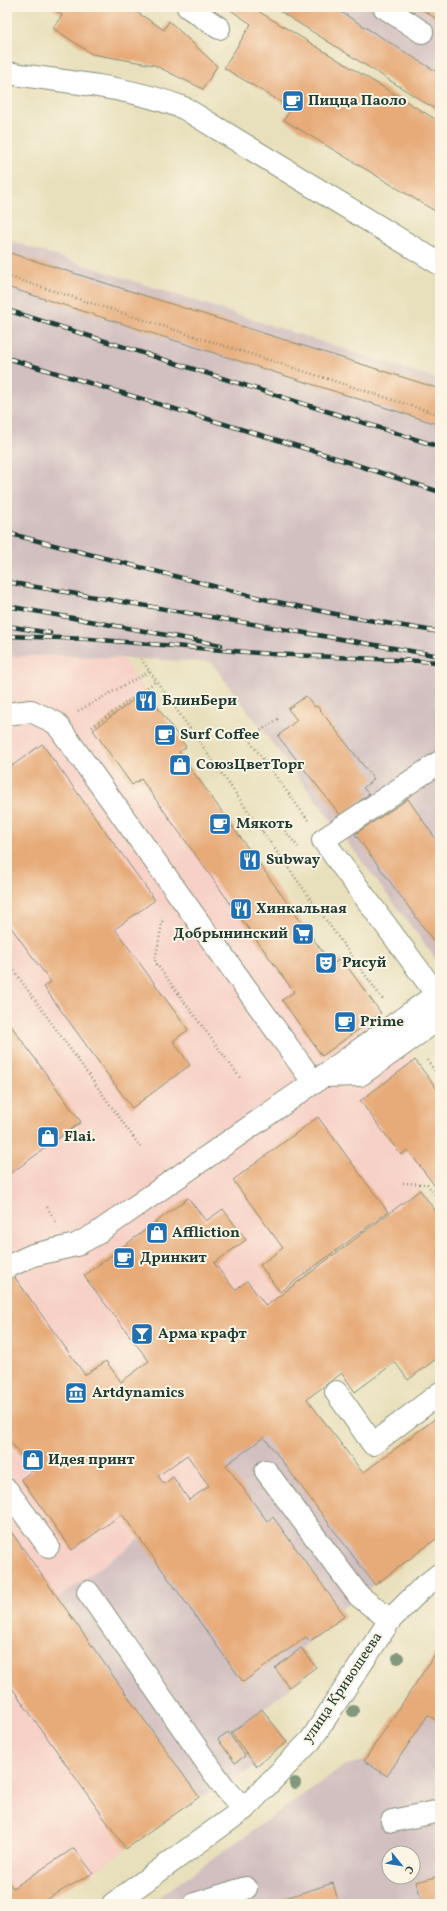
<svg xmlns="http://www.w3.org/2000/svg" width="447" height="1911" font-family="Vollkorn,serif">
<rect width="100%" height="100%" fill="#fcf5e5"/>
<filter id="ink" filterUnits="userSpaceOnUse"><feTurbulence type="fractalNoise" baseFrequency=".025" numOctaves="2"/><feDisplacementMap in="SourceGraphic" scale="8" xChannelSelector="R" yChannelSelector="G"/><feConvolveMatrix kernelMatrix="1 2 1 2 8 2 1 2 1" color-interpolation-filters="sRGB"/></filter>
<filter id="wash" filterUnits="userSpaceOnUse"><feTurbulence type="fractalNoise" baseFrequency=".012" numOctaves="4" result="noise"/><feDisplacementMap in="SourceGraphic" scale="16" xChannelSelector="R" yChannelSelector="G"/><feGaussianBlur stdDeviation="0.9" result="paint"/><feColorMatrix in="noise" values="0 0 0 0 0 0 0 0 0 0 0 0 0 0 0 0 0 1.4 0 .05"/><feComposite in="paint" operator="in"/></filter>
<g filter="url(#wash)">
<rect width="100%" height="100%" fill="#e8e0bc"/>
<g fill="#f7d1c7">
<polygon points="53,655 122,658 186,747 179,752 331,965 341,958 440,1093 440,1193 431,1181 266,1306 264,1437 230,1471 189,1500 164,1484 122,1514 140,1539 58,1598 7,1566 7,657"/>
<polygon points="7,1681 126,1849 93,1873 38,1904 7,1904"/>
</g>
<g fill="#d2bfc0" fill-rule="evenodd">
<polygon points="273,7 440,7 440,112"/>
<polygon points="7,240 440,380 440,956 436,959 211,662 53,655 7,657"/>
<polygon points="264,1437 375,1585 340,1609 345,1616 301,1648 316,1667 263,1709 287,1742 256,1766 223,1786 199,1797 58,1598 140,1539 122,1514 173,1477 189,1500 230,1471 226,1465"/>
<path d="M440,1647V1904H149L345,1765L364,1761ZM389,1853H413V1877H389Z"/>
</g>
<g id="blocks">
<g fill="#e7ab79" fill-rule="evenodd">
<polygon points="50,7 129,7 164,30 169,21 217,66 203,89 154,65 92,54 53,28 62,15"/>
<polygon points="226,7 261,7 258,11 440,122 440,214 284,120 291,108 224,68 251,24"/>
<polygon points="273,7 333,7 440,74 440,112"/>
<polygon points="418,7 440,7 440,21"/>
<polygon points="7,252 440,389 440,425 7,287"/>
<polygon points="146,691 186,747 179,752 332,965 341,958 381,1013 322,1056 282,1000 294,992 141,779 132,785 93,730"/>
<polygon points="306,696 315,707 317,706 374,779 363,788 369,794 341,816 278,736 297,720 288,709"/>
<polygon points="42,744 155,900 115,929 188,1030 173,1041 190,1065 132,1108 44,987 51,982 7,922 7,759 12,766"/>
<polygon points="408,799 440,845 440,950 355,834"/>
<polygon points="7,1020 81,1122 7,1176"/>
<polygon points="415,1060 440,1093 440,1193 408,1150 401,1155 360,1101"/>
<polygon points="318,1117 388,1212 280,1292 260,1265 283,1248 233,1180"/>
<path d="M420,1190L440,1217V1356L408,1380L395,1362L355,1392L342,1373L307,1399L363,1473L440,1415V1536L375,1585L264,1437L226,1465L267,1521L273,1517L345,1616L310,1641L306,1637L243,1682L122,1514L72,1550L21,1479L32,1471L7,1437V1279L13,1275L85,1375L106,1361L121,1382L149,1361L84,1276L188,1198L206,1221L223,1209L246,1240L214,1263L235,1290L247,1281L266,1306ZM187,1455L209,1486L189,1500L173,1477L164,1484L158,1476Z"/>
<polygon points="7,1526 199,1797 126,1849 7,1681"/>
<polygon points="440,1647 440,1723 428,1715 387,1776 364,1761"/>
<polygon points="301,1648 316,1667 289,1687 275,1668"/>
<polygon points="262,1709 287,1742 256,1766 231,1733"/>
<polygon points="228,1732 245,1756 235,1763 218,1739"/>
<polygon points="74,1848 93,1873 38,1904 7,1904 7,1881 13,1888"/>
<polygon points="440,1876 440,1904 423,1904 416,1882"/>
<polygon points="333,1883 339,1904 266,1904"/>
</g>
</g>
</g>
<g filter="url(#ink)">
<use href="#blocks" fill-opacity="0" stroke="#848e78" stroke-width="1"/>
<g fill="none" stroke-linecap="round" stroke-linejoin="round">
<g stroke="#848e78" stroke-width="24">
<g id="minor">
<polyline points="188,7 219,28"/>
<polyline points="384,7 422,32"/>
<path d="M7,73C66,82 128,86 184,108L440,264"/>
<polyline points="7,714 31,711 56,723 314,1083"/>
<polyline points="440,762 323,840 440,999"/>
<polyline points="323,1076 360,1075 440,1018"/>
<polyline points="7,1267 33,1255 76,1245 96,1234 323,1076 437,994"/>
<polyline points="336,1392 373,1444 440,1393"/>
<polyline points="266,1471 359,1596 390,1620"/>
<polyline points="7,1490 48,1546"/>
<polyline points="88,1592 223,1786 244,1809"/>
<polyline points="392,1821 440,1811"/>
<polyline points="113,1904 244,1809 311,1740 390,1620 422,1588 440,1574"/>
<polyline points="195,1904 246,1888"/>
</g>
</g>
<g stroke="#848e78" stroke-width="2.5" stroke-dasharray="1 3" stroke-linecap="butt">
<polyline points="7,276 440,415"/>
<polyline points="141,659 262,831 384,1001"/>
<polyline points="78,711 150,671"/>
<polyline points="278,719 248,739 308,820"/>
<polyline points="92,727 156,681"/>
<polyline points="262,831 276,820 298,847"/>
<polyline points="163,917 155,962 241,1079"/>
<polyline points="7,961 141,1148"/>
<polyline points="427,1060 440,1078"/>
<polyline points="403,1183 427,1184 440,1201"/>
<polyline points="47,1207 55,1220 56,1224"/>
</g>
<use href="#minor" stroke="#fff" stroke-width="22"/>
<g stroke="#1f3d34" stroke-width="4.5">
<g id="rail">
<polyline points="7,310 440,447"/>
<polyline points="7,358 320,453 440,492"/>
<polyline points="7,533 268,600 350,617 440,632"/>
<polyline points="7,582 440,656"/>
<polyline points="7,606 221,645"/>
<polyline points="7,626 50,633"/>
<polyline points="7,636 89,639 271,654 440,662"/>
</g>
</g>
<use href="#rail" stroke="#fcf5e5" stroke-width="3" stroke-dasharray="9" stroke-linecap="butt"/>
</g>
<g fill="#83977c">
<circle cx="398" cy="1658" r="6"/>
<circle cx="353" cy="1711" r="6"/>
<circle cx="295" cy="1783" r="6"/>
</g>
</g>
<defs>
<g id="cafe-square" transform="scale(1.15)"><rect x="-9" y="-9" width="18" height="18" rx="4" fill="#1f6fb2" stroke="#fcf5e5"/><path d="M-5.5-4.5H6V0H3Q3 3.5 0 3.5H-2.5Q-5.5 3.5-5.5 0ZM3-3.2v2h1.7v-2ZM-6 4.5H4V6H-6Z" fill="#fff"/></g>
<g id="restaurant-square" transform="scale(1.15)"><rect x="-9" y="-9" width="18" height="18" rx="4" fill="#1f6fb2" stroke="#fcf5e5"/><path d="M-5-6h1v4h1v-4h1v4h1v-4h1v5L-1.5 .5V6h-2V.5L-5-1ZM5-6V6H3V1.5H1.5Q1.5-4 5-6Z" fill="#fff"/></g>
<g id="shop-square" transform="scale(1.15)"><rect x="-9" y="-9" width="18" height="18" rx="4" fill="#1f6fb2" stroke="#fcf5e5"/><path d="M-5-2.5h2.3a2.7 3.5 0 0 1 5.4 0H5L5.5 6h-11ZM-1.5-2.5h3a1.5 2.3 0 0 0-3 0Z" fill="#fff"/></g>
<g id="supermarket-square" transform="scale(1.15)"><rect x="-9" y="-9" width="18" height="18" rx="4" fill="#1f6fb2" stroke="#fcf5e5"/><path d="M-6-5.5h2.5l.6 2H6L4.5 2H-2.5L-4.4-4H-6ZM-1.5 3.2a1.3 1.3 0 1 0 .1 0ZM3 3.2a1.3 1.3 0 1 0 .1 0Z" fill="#fff"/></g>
<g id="theatre-square" transform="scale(1.15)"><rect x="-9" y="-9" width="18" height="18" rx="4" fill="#1f6fb2" stroke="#fcf5e5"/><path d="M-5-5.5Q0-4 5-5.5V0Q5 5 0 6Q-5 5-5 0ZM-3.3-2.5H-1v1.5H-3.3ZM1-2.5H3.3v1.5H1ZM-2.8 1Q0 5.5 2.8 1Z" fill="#fff"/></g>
<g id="bar-square" transform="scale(1.15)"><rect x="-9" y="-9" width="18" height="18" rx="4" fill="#1f6fb2" stroke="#fcf5e5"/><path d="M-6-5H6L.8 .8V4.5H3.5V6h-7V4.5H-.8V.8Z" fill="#fff"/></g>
<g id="museum-square" transform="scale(1.15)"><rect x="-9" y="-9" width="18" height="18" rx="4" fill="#1f6fb2" stroke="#fcf5e5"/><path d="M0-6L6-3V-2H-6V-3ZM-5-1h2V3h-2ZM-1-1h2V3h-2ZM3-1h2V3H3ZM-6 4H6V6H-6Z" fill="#fff"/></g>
</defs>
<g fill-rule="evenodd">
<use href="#cafe-square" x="293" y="101"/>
<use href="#restaurant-square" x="146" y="701"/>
<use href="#cafe-square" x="165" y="735"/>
<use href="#shop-square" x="180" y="765"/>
<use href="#cafe-square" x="220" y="824"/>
<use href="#restaurant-square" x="250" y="860"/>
<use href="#restaurant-square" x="241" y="909"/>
<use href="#supermarket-square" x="303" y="934"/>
<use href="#theatre-square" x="326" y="963"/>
<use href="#cafe-square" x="345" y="1022"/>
<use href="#shop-square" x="48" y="1137"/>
<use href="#shop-square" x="157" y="1233"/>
<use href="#cafe-square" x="124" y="1258"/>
<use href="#bar-square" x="142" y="1334"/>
<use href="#museum-square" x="76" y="1393"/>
<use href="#shop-square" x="33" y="1460"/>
</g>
<g text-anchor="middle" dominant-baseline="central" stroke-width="4" stroke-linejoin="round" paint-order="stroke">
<g font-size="15" font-weight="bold" fill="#1f3d34" stroke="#fcf5e5" text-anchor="start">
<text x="308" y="101">Пицца Паоло</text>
<text x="162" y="701">БлинБери</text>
<text x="180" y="735">Surf Coffee</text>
<text x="196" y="765">СоюзЦветТорг</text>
<text x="236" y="824">Мякоть</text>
<text x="266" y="860">Subway</text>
<text x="256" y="909">Хинкальная</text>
<text x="288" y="934" text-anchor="end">Добрынинский</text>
<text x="342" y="963">Рисуй</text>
<text x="360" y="1022">Prime</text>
<text x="64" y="1137">Flai.</text>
<text x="172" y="1233">Affliction</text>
<text x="140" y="1258">Дринкит</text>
<text x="158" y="1334">Арма крафт</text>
<text x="92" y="1393">Artdynamics</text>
<text x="48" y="1460">Идея принт</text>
</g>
<g font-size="15" fill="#1f3d34" stroke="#fcf5e5">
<text transform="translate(343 1688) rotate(-56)">улица Кривошеева</text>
</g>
</g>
<rect width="447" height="1911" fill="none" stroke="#fcf5e5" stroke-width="24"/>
<g transform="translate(401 1865) rotate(120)"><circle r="19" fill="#fcf5e5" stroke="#a4ab9e"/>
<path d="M0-3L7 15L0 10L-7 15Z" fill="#1f6fb2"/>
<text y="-6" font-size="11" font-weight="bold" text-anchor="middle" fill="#1f3d34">С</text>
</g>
</svg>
